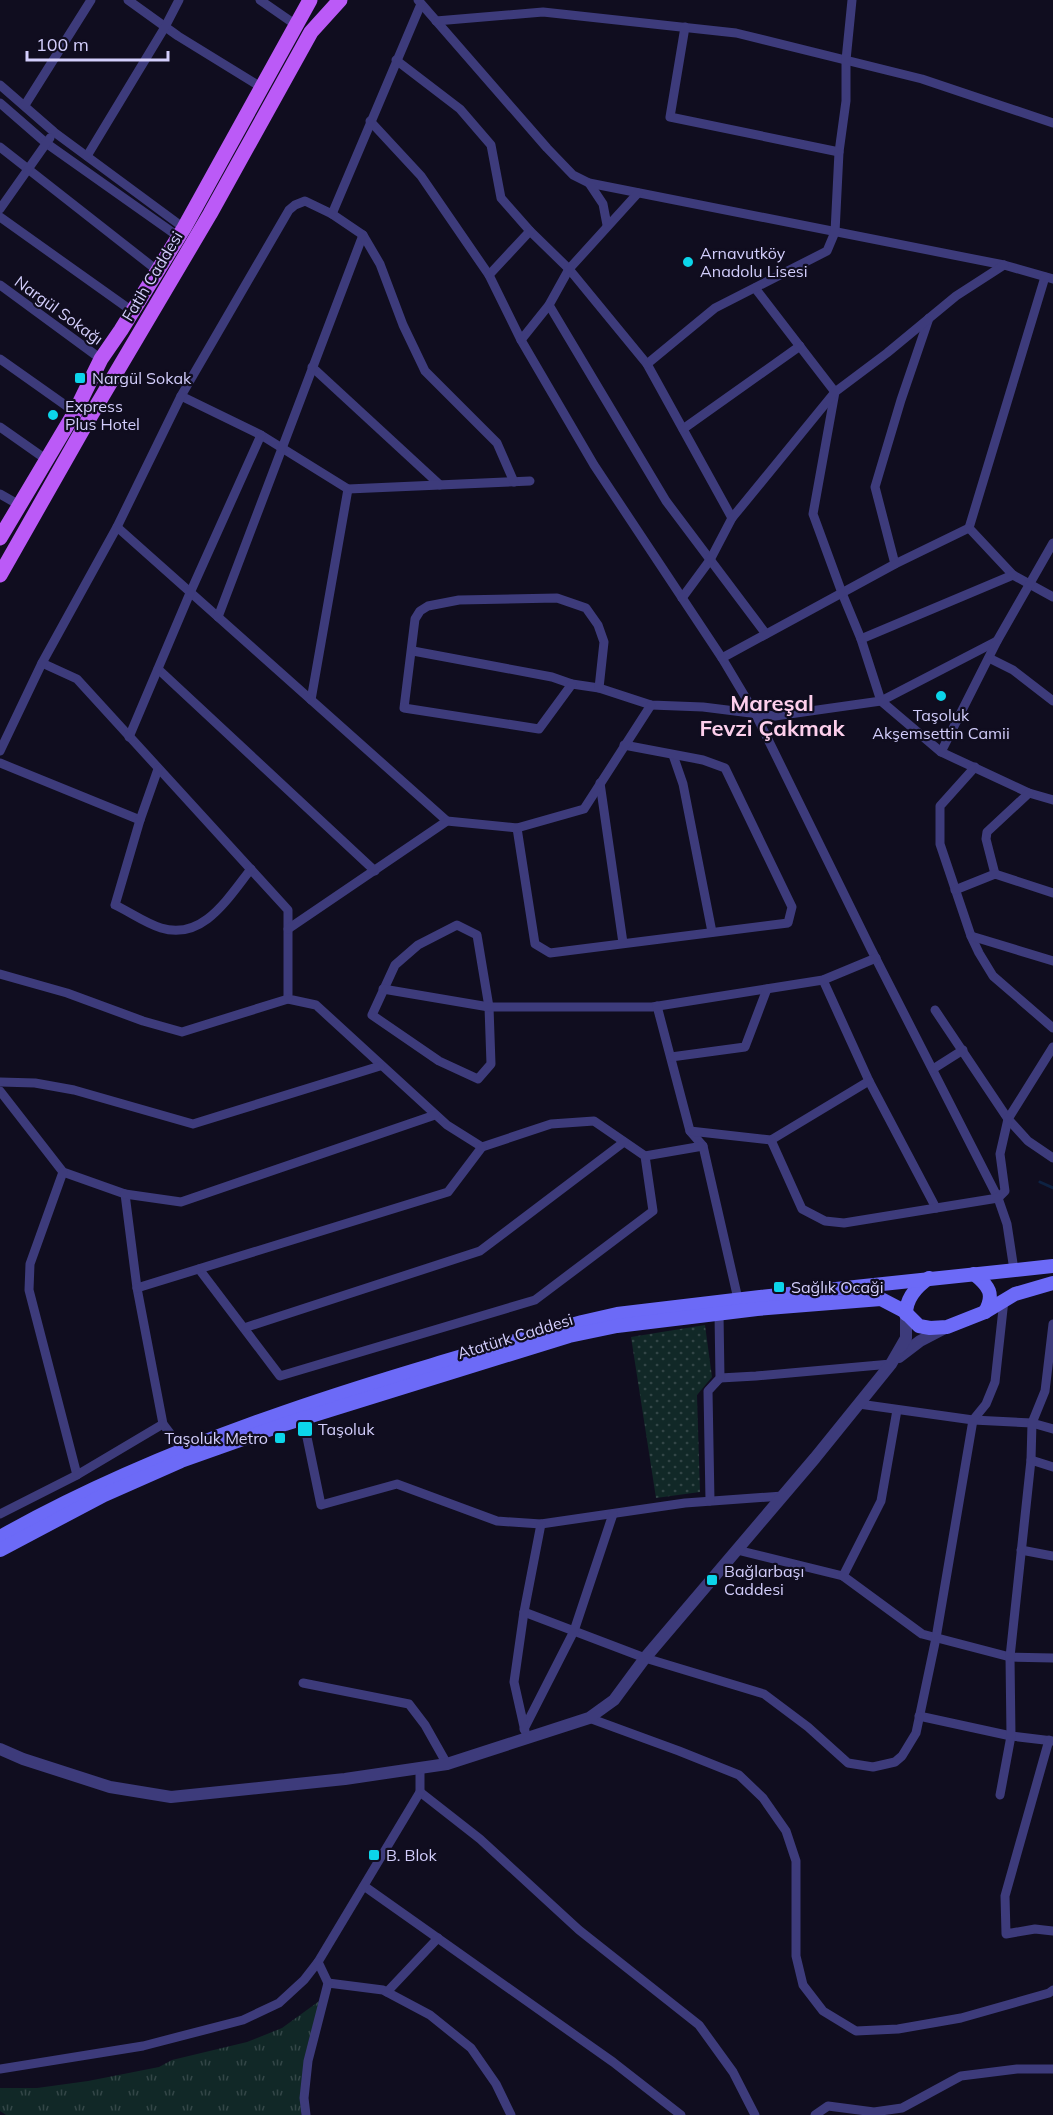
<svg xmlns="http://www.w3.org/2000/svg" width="1053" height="2115" font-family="Mulish,sans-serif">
<defs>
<pattern id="grass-tufts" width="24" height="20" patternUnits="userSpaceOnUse" patternTransform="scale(1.5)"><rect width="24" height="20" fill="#112827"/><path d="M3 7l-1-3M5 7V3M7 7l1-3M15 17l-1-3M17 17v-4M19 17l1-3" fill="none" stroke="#334647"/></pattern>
<pattern id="park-dots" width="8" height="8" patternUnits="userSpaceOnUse" patternTransform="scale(1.5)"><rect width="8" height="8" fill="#112827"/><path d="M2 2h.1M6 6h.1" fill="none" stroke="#334647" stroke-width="1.8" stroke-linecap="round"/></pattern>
</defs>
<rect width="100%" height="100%" fill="#100d1f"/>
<polygon fill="url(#grass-tufts)" points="322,1999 301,2102 301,2115 6,2115 0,2111 0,2088 37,2088 88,2081 159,2067 172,2060 247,2042 282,2028"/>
<polygon fill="url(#park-dots)" points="705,1325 712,1377 697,1395 700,1492 656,1498 631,1337"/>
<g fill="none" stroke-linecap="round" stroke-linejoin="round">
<polyline stroke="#0e2242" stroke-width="3" points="1040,1182 1053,1188"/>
<g stroke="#3d3b7b" stroke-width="9">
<polyline points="128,0 178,36 261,87"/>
<polyline points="260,0 296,25"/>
<polyline points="418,0 547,148 573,175 589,183 1004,265 1053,279"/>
<polyline points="436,21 543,12 736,33 922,79 1053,123"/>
<polyline points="685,27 670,117 839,152"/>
<polyline points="396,60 460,109 491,145 501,198 530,231 569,269 647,364 732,518"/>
<polyline points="0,85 54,132 184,228"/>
<polyline points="0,103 46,143 179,237"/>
<polyline points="25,105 91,0"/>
<polyline points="370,121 421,176 489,275 521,340 594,465 722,658 756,715 871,949 998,1198 1007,1224 1014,1270"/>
<polyline points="0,147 158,271"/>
<polyline points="87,156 165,27 179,0"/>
<polyline points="589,183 603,204 607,225"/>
<polyline points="0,209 50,138"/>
<polyline points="332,214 421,4"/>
<polyline points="0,217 132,311"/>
<polyline points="489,275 530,231"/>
<polyline points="1045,277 969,528 1013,575 1053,597"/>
<polyline points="0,285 101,359"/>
<polyline points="755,288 835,392 813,514 842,593 861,639 881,701 941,752 1029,793 1053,800"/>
<polyline points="549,305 666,501 766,634"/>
<polyline points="521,340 549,305 569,269 638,193"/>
<polyline points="0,359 75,412"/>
<polyline points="647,364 715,308 827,251 835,232 839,152 846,101 846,60 852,0"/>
<polyline points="312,367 440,485"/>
<polyline points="181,396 261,435 348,489 311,700"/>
<polyline points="0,427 47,460"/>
<polyline points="683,429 800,346"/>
<polyline points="348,489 530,481"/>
<polyline points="0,494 21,506"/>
<polyline points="117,527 447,821"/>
<polyline points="895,564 875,487 901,400 929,318"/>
<polyline points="682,598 710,560 732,518 835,392 887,353 956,296 1004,265"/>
<polyline points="218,617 363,235"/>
<polyline points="861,639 1013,575"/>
<polyline points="413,651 552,677 572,684 599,688 651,705 703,707 775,716 881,701 997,641"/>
<polyline points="722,658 895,564 969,528"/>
<polyline points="989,658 1013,670 1053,701"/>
<polyline points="42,663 77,679 288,910 288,999 316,1005 447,1125 482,1147 551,1124 594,1121 645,1156 653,1211 535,1300 280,1376 199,1269"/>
<polyline points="158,669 375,871"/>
<polyline points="572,684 539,729 404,708 415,619 420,611 428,606 459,600 557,598 586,608 598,625 604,642 599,688"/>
<polyline points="129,737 190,593 261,435"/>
<polyline points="0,751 42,663 117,527 181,396 289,210 295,205 305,201 332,214 363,235 380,264 403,325 425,371 497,443 514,482"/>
<polyline points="941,752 997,641 1053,543"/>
<polyline points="673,755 683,784 712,932"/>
<polyline points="0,763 140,820"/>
<polyline points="975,767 940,806 940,844 971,936 979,953 993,976 1053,1028"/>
<path d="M158,769L140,820L115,905C130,912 145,923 161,928C203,941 228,898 251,869"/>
<polyline points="600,783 623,943"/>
<polyline points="517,828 535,944 550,953 788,923 792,907 725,768 703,760 624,745"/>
<polyline points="995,874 986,839 987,832 1029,793"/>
<polyline points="955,890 995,874 1053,893"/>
<polygon points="457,925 477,935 489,1007 491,1064 478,1079 439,1061 372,1015 395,965 418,945"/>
<polyline points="288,929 447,821 517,828 584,809 651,705"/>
<polyline points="971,936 1053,961"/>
<polyline points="0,974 67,993 143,1021 182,1032 288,999"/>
<polyline points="823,980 869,1081 936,1208"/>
<polyline points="383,989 489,1007 652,1007 823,980 876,958"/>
<polyline points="657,1006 690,1131 703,1146 738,1299"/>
<polyline points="935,1010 1008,1119 1028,1141 1053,1158"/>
<polyline points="671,1057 745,1047 767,989"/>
<polyline points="933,1069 963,1050"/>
<polyline points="0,1082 35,1083 74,1090 193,1124 380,1066"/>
<polyline points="0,1091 63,1172 125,1194 137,1288 163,1424 185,1453"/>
<polyline points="690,1131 771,1140 869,1081"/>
<polyline points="771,1140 802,1209 825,1221 844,1223 998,1198 1005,1191 1000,1154 1008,1119 1053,1047"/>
<polyline points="645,1156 703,1146"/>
<polyline points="63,1172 30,1264 29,1290 77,1475"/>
<polyline points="125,1194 181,1202 435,1115"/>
<polyline points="137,1288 448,1192 482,1147"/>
<polyline points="244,1328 480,1251 624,1142"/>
<polyline points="720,1378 756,1376 891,1364"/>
<polyline points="859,1404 973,1420 1032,1423 1053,1429"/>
<polyline points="303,1418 321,1505 397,1484 497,1521 541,1524 685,1503 783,1496"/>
<polyline points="1031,1460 1053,1467"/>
<polyline points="710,1501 708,1391 720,1378 719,1314"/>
<polyline points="0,1514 77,1475 163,1424"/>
<polyline points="737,1550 843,1576 922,1634 1010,1657 1053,1658"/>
<polyline points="1021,1550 1053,1556"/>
<polyline points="843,1576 881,1501 897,1410"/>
<polyline points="524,1612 645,1658 764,1694 808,1727 848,1763 873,1767 895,1762 902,1756 916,1733 936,1638 973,1420 986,1404 995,1382 1004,1300"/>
<polyline points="303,1683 409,1704 425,1725 447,1764"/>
<polyline points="919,1716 1011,1736 1053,1741"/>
<polyline points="589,1718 679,1751 739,1775 763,1798 786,1831 796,1861 796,1956 803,1985 823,2011 856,2031 898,2029 961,2018 1049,1993 1053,1990"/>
<polyline points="524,1729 574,1631 613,1514"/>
<polyline points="525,1731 514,1682 524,1612 541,1524"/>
<polyline points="1049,1740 1005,1896 1006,1934 1035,1929 1053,1931"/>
<polyline points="420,1792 480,1839 579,1930 699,2025 733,2072 755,2115"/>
<polyline points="1000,1795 1011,1736 1010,1657 1031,1460 1032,1423 1045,1391 1053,1324"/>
<polyline points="364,1886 613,2062 681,2115"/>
<polyline points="328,1983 383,1990 430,2015 471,2048 496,2084 511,2115"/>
<polyline points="387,1992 438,1938"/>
<polyline points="0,2069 143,2046 243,2020 279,2003 304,1980 318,1962 420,1792 420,1768"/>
<polyline points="306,2115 304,2098 308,2061 328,1983 318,1962"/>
<polyline points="815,2115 828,2106 874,2112 902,2108 961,2076 1017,2069 1053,2069"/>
</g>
<g stroke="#3d3b7b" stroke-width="12">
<polyline points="899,1357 920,1341 945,1328"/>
<polyline points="0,1749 23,1759 110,1787 171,1797 345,1779 447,1764 589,1718 614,1700 645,1658 815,1458 891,1364 906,1338 906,1314"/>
</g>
<g stroke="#6c6af7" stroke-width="14">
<path d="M974,1274C989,1286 995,1294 985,1312"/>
<path d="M906,1314C906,1298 916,1287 929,1278"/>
<path d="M0,1537C181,1435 383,1378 582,1322L617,1314L760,1297L1053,1266"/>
<polyline points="0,1550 104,1495 181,1461 285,1424 569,1336 617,1326 757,1309 881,1299 904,1311 919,1326 930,1328 947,1327 985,1312 1015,1294 1053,1283"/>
</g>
<g stroke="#bb5af7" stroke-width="15">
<polyline points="0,538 75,412 101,359 121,330 184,228 310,0"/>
<polyline points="0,575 87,422 210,214 311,32 340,0"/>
</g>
</g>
<g fill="#0cd5ea" stroke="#100d1f" stroke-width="2">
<circle cx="688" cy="262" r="6"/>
<rect x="74" y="372" width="12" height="12" rx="3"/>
<circle cx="53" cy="415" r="6"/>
<circle cx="941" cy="696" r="6"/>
<rect x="773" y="1281" width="12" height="12" rx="3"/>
<rect x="297" y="1421" width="16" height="16" rx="3"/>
<rect x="274" y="1432" width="12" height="12" rx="3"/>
<rect x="706" y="1574" width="12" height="12" rx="3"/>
<rect x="368" y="1849" width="12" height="12" rx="3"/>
</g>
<g text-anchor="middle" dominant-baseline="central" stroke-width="4.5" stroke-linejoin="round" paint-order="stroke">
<g font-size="16" fill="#d3cefc" stroke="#100d1f" text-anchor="start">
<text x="700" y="253">Arnavutköy<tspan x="700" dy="18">Anadolu Lisesi</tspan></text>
<text x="92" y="378">Nargül Sokak</text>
<text x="65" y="406">Express<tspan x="65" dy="18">Plus Hotel</tspan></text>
<text x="941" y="715" text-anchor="middle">Taşoluk<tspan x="941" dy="18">Akşemsettin Camii</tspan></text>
<text x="791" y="1287">Sağlık Ocaği</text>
<text x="318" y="1429">Taşoluk</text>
<text x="268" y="1438" text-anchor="end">Taşoluk Metro</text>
<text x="724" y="1571">Bağlarbaşı<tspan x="724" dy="18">Caddesi</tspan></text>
<text x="386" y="1855">B. Blok</text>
</g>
<g font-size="16" fill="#d3cefc" stroke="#100d1f">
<text transform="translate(152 276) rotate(-59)">Fatih Caddesi</text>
<text transform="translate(59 310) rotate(36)">Nargül Sokağı</text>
<text transform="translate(515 1336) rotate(-17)">Atatürk Caddesi</text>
</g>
<g font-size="22" font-weight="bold" fill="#fdcfec" stroke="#100d1f">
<text x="772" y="703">Mareşal<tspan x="772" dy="25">Fevzi Çakmak</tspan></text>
</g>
</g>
<path d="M27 51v9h141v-9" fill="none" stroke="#d3cefc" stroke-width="3"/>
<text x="36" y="51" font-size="18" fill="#d3cefc" stroke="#100d1f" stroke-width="4.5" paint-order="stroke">100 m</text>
</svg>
